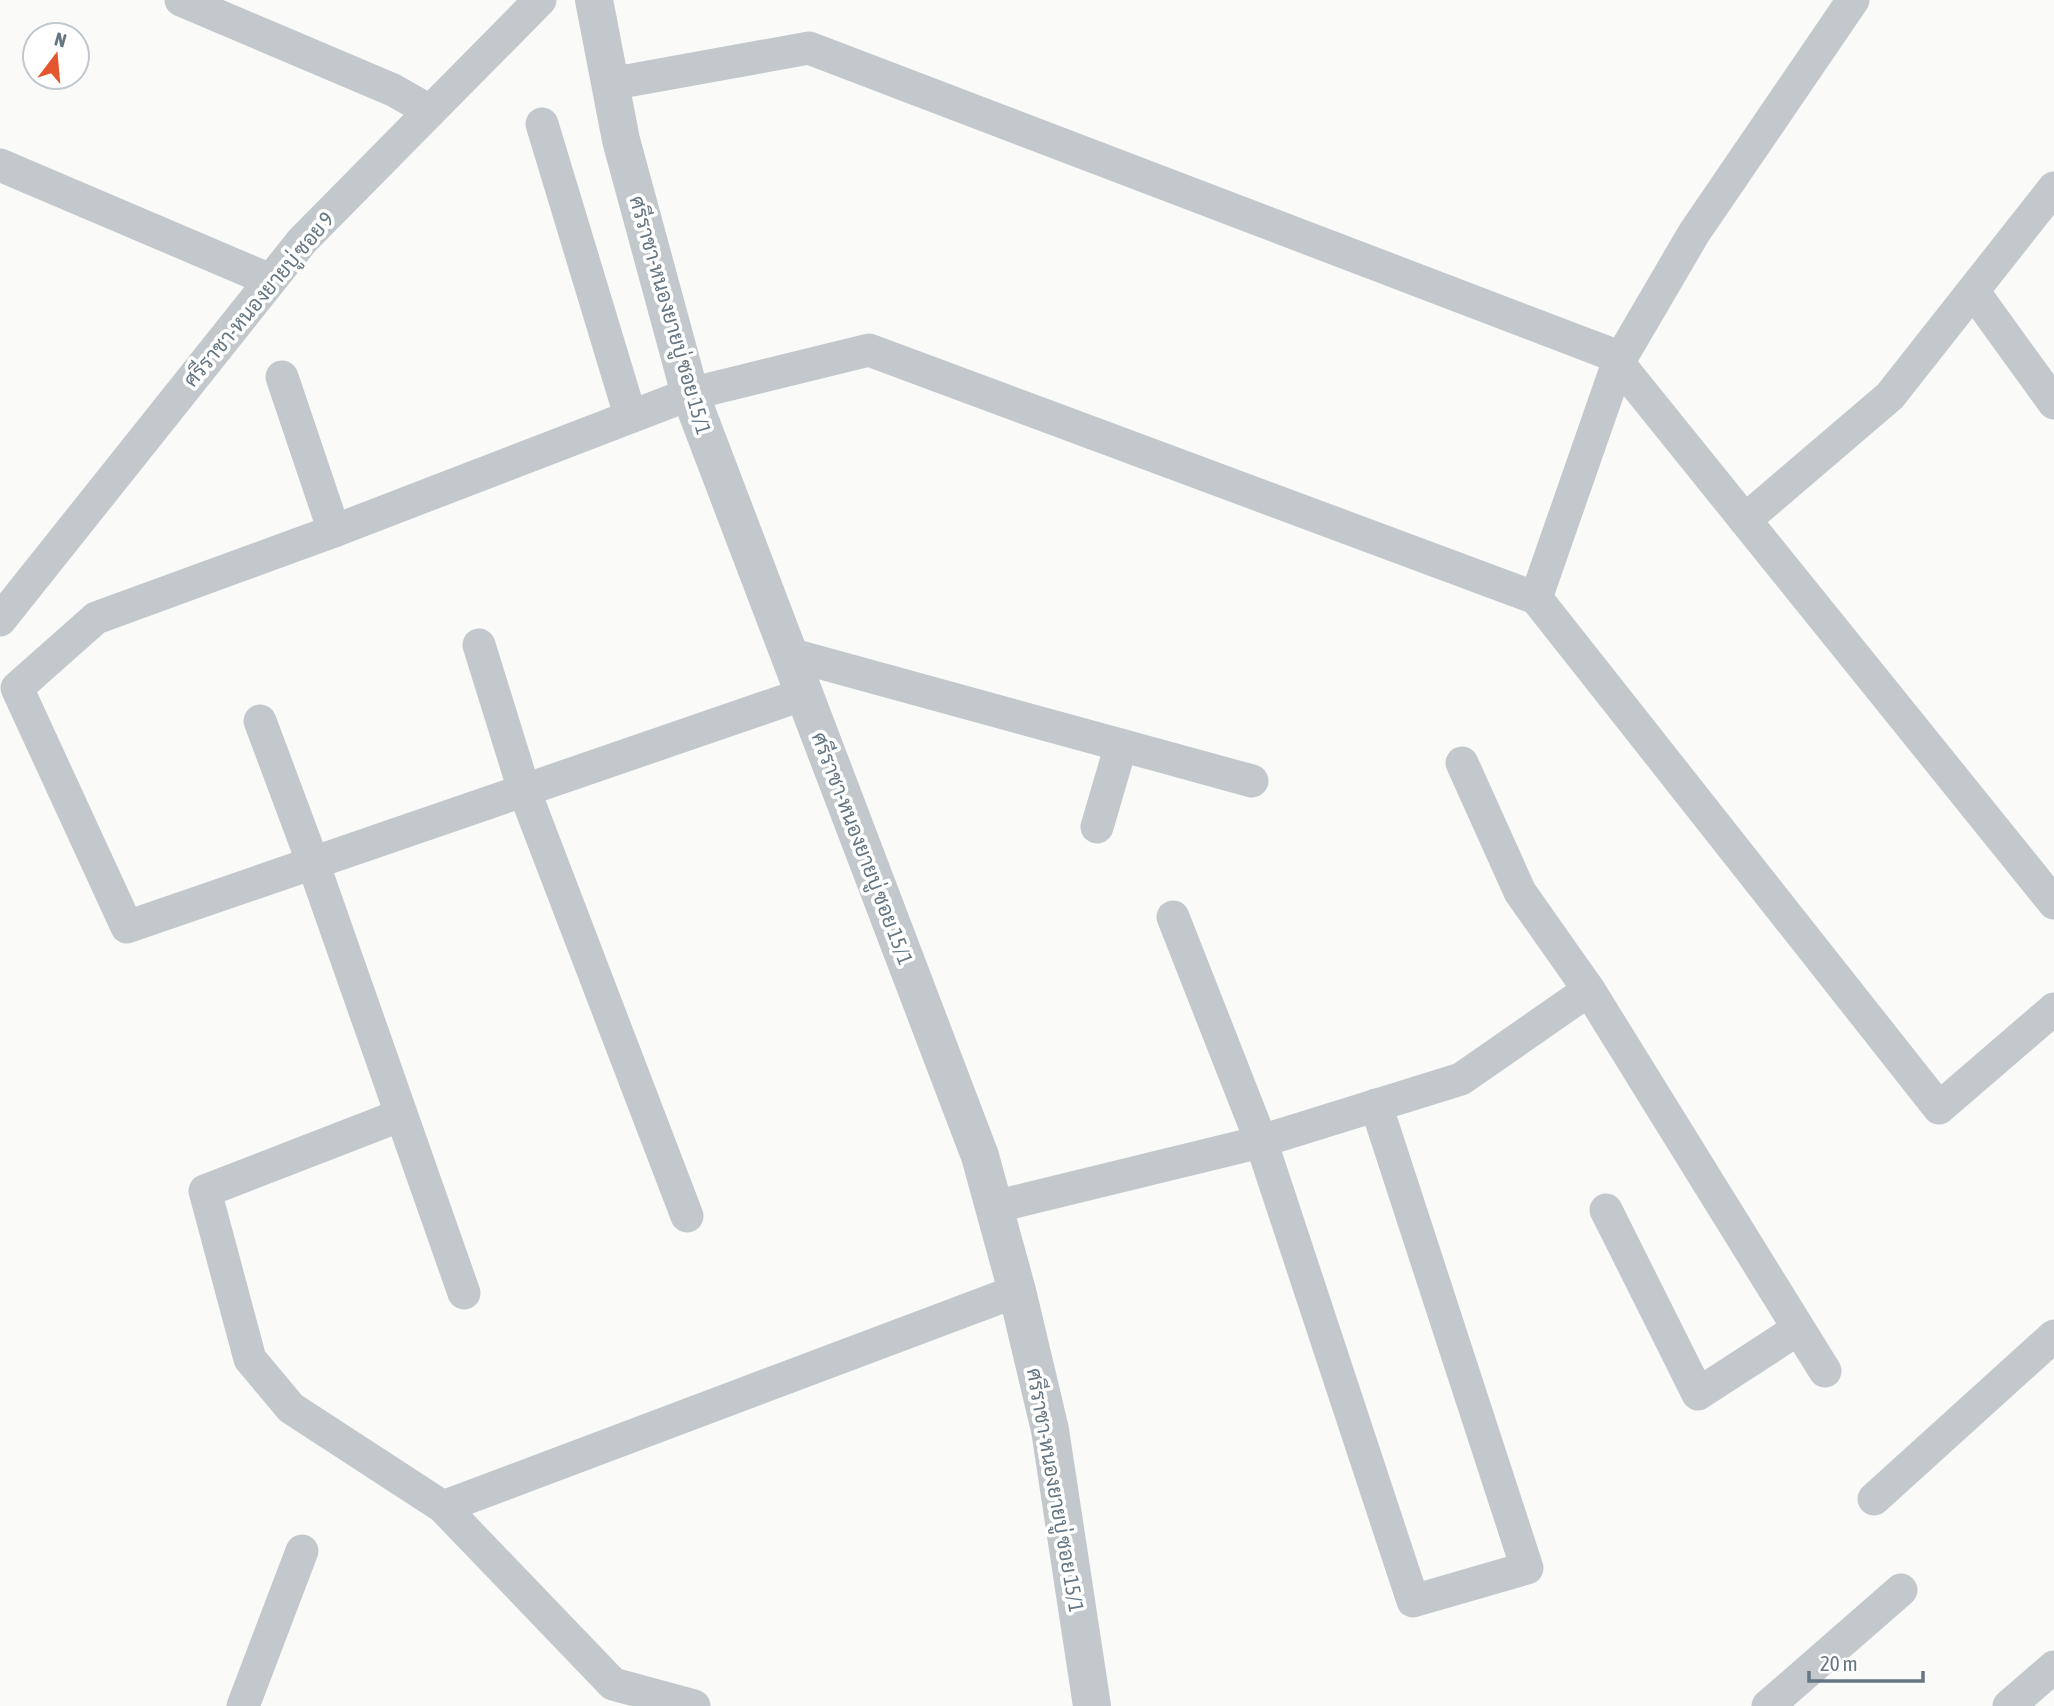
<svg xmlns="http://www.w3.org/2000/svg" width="2054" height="1706" font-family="'Asap Condensed',Sarabun,sans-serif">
<rect width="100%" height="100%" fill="#fafaf8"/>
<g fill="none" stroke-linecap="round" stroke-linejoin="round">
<g stroke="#c3c8cc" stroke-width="33">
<polyline points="181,0 393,90 430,111"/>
<polyline points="610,84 809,48 1611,354 2054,903"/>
<polyline points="542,124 630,415"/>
<polyline points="0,165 270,280"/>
<polyline points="1973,291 2054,403"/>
<polyline points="282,377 334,531"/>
<polyline points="1745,520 1890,396 2054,188"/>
<polyline points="1536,598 1618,363 1694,233 1853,0"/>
<polyline points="0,620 302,241 540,0"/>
<polyline points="479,645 524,790 687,1216"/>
<polyline points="789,654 1252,781"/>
<polyline points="804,694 127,927 17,688 96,618 334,531 690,394 869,350 1536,598 1939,1108 2054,1009"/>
<polyline points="260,721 313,863 464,1293"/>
<polyline points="1462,763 1520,892 1589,990 1825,1371"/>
<polyline points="1097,827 1121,745"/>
<polyline points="1173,917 1261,1141 1413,1601 1527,1568 1376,1105"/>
<polyline points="401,1115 205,1191 250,1359 291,1408 443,1507 613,1684 694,1706"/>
<polyline points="994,1207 1248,1145 1461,1079 1589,990"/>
<polyline points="1606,1210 1698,1394 1798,1329"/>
<polyline points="1874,1499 2054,1336"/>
<polyline points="443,1507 1017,1291"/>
<polyline points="243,1706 302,1551"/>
<polyline points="1768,1706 1901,1590"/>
<polyline points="2009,1706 2054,1667"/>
</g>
<polyline stroke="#c3c8cc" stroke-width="38" points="594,0 621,140 690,394 980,1156 1017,1291 1050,1430 1092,1706"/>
</g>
<g text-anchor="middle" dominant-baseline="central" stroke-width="7" stroke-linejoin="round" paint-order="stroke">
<g font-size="21" fill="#657683" stroke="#fff">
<text transform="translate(258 299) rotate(-50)">ศรีราชา-หนองยายบู่ ซอย 9</text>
<text transform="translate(671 315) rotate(74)">ศรีราชา-หนองยายบู่ ซอย 15/1</text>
<text transform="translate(863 848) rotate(69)">ศรีราชา-หนองยายบู่ ซอย 15/1</text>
<text transform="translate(1056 1490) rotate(80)">ศรีราชา-หนองยายบู่ ซอย 15/1</text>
</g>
</g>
<g transform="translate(56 56) rotate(16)"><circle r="33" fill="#ffffff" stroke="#c1c8cd" stroke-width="2"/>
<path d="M0-5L12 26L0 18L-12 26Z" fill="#e4572e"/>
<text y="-10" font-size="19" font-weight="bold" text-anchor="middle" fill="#657683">N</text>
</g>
<path d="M1809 1671v10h114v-10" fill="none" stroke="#657683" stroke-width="3.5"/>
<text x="1820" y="1671" font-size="21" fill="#657683" stroke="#ffffff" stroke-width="5" paint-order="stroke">20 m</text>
</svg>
